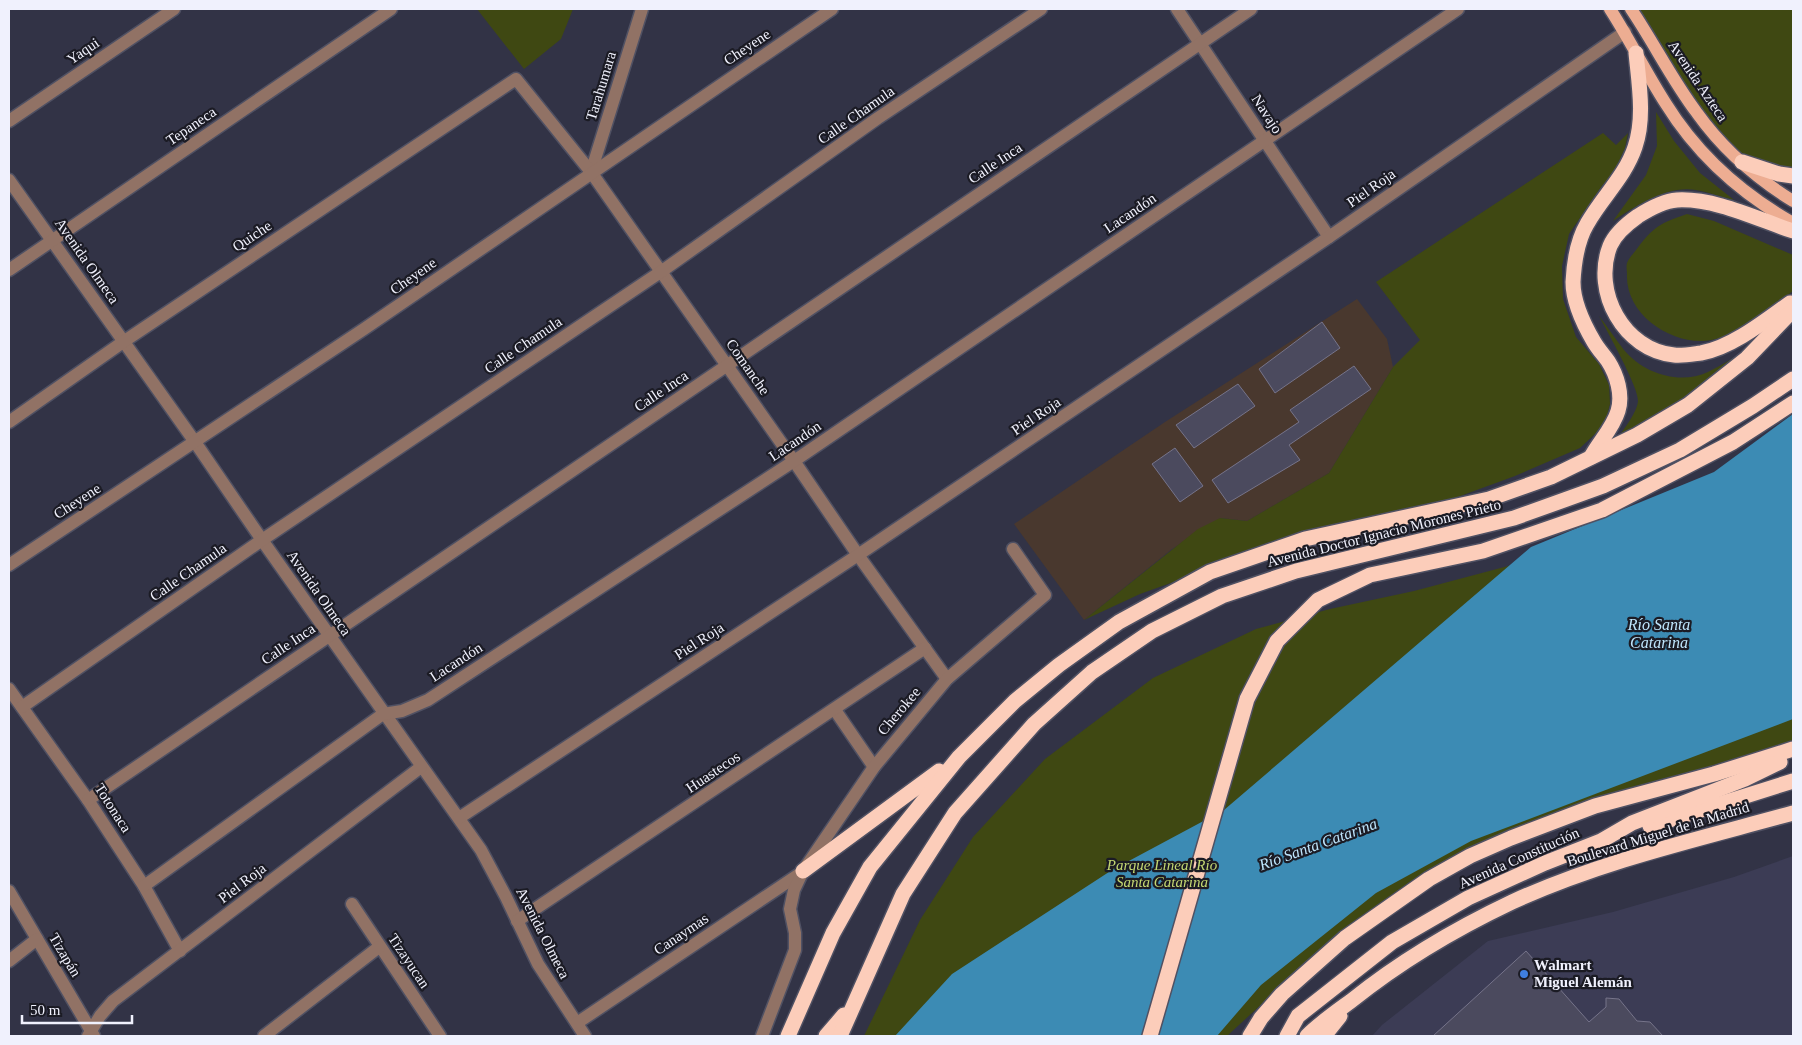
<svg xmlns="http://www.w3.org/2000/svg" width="1802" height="1045" font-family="Georgia,serif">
<rect width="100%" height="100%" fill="#323346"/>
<polygon fill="#3c3c55" points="1793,856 1793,1036 1372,1036 1382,1025 1488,941 1613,912 1734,877"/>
<polygon fill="#49382e" points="1357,299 1387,339 1393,367 1329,473 1247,521 1220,518 1172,549 1084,620 1014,524 1165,422"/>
<g fill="#3f4812">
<polygon points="477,9 573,9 561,39 524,69"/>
<polygon points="1631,9 1793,9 1793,176 1744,163 1717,138"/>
<path d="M1656,112L1674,141L1700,173L1734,200C1721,197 1708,192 1696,190C1667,185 1636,206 1613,221L1646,175L1657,146Z"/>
<polygon points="1603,133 1616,145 1628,133 1625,148 1614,172 1601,187 1569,234 1562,266 1563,299 1576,337 1599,364 1609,385 1610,404 1606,419 1595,434 1580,448 1515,476 1433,506 1271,547 1140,594 1084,620 1198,529 1220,518 1247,521 1329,473 1393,367 1420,340 1376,282"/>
<path d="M1687,214L1714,221L1793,255V291C1768,309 1735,339 1704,341C1668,343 1625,313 1627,274C1627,271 1626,266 1627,263C1629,258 1633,254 1636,250C1653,227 1660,223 1687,214Z"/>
<path d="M1599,316C1608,327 1615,339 1624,350C1644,374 1680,385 1708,372C1724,364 1739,354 1755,345L1718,377L1617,439C1623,430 1637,413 1638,401C1639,388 1607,331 1599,316Z"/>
<polygon points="1793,429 1793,745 1559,821 1428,878 1302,967 1227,1036 864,1036 920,920 973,837 1045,759 1153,678 1256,629 1330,609 1414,591 1527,561 1630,524"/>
</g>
<polygon fill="#3c8bb4" points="1793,414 1793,719 1471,841 1376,893 1261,985 1217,1036 895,1036 952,974 1112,870 1224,810 1531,547 1714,472"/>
<g fill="#4b4a5e" stroke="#76748a">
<polygon points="1322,322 1340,348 1275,393 1259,369"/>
<polygon points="1354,366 1371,389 1289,445 1300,460 1228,503 1212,480 1299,422 1290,410"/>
<polygon points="1238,384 1255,406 1194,448 1176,425"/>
<polygon points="1175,448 1203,486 1180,502 1152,464"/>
<polygon points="1526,951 1589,1022 1606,1007 1606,998 1619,999 1637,1021 1650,1022 1663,1036 1433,1036"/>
</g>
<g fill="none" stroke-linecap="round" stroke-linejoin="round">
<g stroke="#505163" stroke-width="15">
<g id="minor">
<polyline points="1177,9 1329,237"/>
<polyline points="9,121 174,9"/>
<polyline points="591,172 642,9"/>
<polyline points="9,180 195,442 262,540 481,850 506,897 538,964 585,1036"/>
<polyline points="9,270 391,9"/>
<polyline points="9,422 123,342 516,79 591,172 794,461 858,555 947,679"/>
<polyline points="9,565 364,329 832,9"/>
<polyline points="9,689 88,800 144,886 180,951"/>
<polyline points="22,707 262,540 662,271 878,118 1041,9"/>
<polyline points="835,710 874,767"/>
<polyline points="88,800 1251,9"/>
<polyline points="459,818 858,555 1329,237 1625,32"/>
<polyline points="144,886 383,714 402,711 428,700 794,461 1458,9"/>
<polyline points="9,891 94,1036"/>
<polyline points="352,904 440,1036"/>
<polyline points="517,921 925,648"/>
<polyline points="9,961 37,939"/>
<polyline points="577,1023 801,873"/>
<polyline points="88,1036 100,1016 113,1001 421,767"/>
<polyline points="264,1036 379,947"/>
<polyline points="762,1036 795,950 795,933 790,909 794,890 803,871 874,767 947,679 1045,595 1013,549"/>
</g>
</g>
<g stroke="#505163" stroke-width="15">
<g id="major">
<path d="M1610,9C1630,40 1646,73 1666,104C1697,154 1742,194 1793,223"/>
<path d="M1631,9C1654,43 1672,80 1697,113C1722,148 1756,178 1793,201"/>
</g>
</g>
<g stroke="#505163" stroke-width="18">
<g id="highway">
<polyline points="1742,162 1779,174 1793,176"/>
<path d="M1790,303C1765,321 1731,348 1701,353C1693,354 1682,356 1674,355C1624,350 1592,292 1610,246C1615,234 1628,223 1638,216C1649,209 1664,201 1677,200C1715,198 1757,219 1793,231"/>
<path d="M1591,457C1599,442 1613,428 1618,411C1623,395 1617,375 1608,361C1603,354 1598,349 1594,342C1584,325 1573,303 1573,282C1574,262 1577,241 1587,224C1602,197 1625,177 1635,147C1645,118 1639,84 1636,53"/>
<polyline points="1650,826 1793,781"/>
<polyline points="803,871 939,771"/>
<polyline points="788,1036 833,933 870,867 959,757 1015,701 1059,665 1119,622 1210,572 1305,539 1489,499 1551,477 1637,435 1688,405 1747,358 1793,310"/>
<polyline points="826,1036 844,1015"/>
<polyline points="840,1036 903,894 955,813 1034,724 1092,672 1152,631 1222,596 1296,571 1514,518 1603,486 1680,450 1753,406 1793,379"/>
<polyline points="1150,1036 1247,699 1277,641 1318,600 1370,575 1483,551 1602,510 1733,442 1793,403"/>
<polyline points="1250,1036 1261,1018 1282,994 1345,938 1429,879 1470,856 1511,838 1595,806 1714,774 1793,749"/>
<polyline points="1287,1036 1298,1016 1392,942 1468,898 1545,863 1601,841 1632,823 1745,779 1780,762"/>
<path d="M1307,1036C1320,1023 1336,1012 1351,1001C1402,960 1453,930 1512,902C1601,861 1699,839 1793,813"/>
<polyline points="1324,1036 1340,1016"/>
</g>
</g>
<use href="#minor" stroke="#917265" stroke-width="12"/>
<use href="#major" stroke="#edad92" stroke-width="12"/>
<use href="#highway" stroke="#fccdba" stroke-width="15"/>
</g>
<circle fill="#3f7fe0" stroke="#1b1b24" stroke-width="2" cx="1524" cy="974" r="5"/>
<g text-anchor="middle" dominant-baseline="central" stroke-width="4.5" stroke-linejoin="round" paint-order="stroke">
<g font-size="15" fill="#f0f1fd" stroke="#1b1b24">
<text transform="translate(747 47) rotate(-34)">Cheyene</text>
<text transform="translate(83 51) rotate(-34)">Yaqui</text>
<text transform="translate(1698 81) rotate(56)">Avenida Azteca</text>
<text transform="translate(601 86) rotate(-73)">Tarahumara</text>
<text transform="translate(1267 114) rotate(57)">Navajo</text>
<text transform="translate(856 115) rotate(-35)">Calle Chamula</text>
<text transform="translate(191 126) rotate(-34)">Tepaneca</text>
<text transform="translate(995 163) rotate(-34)">Calle Inca</text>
<text transform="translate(1371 188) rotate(-35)">Piel Roja</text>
<text transform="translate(1130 213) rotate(-34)">Lacandón</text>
<text transform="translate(252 236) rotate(-34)">Quiche</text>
<text transform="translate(87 261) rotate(55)">Avenida Olmeca</text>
<text transform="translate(413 276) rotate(-35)">Cheyene</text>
<text transform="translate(523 345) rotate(-34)">Calle Chamula</text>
<text transform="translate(748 367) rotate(55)">Comanche</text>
<text transform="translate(661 391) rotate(-34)">Calle Inca</text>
<text transform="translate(1036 416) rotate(-34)">Piel Roja</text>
<text transform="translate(795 441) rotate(-34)">Lacandón</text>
<text transform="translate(77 501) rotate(-33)">Cheyene</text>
<text transform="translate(1384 533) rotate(-14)">Avenida Doctor Ignacio Morones Prieto</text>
<text transform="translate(188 572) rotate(-35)">Calle Chamula</text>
<text transform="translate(319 593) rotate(55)">Avenida Olmeca</text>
<text transform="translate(699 641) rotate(-33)">Piel Roja</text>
<text transform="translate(288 644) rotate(-34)">Calle Inca</text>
<text transform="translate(456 662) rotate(-33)">Lacandón</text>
<text transform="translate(899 711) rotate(-50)">Cherokee</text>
<text transform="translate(713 772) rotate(-34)">Huastecos</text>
<text transform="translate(113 808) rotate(57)">Totonaca</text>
<text transform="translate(1658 834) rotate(-17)">Boulevard Miguel de la Madrid</text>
<text transform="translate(1519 858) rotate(-24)">Avenida Constitución</text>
<text transform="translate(242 883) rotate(-37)">Piel Roja</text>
<text transform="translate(543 933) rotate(63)">Avenida Olmeca</text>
<text transform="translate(681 934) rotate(-34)">Canaymas</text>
<text transform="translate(65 955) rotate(59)">Tizapán</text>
<text transform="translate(409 961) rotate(56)">Tizayucan</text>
</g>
<g font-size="15" font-style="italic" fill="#c4d872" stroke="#1b1b24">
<text x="1162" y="865">Parque Lineal Río<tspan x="1162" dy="17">Santa Catarina</tspan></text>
</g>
<g font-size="15" font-weight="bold" fill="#f0f1fd" stroke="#1b1b24" text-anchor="start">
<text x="1534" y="965">Walmart<tspan x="1534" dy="17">Miguel Alemán</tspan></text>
</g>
<g font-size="16" font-style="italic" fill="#bfe6fd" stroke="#1b1b24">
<text x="1659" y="624">Río Santa<tspan x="1659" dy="18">Catarina</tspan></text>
<text transform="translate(1318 844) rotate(-20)">Río Santa Catarina</text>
</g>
</g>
<rect width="1802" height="1045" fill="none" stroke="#f0f1fd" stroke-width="20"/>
<path d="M22 1015v8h110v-8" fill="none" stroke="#f0f1fd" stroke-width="2.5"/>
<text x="30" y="1015" font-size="15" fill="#f0f1fd" stroke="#1b1b24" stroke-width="4" paint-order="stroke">50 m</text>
</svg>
